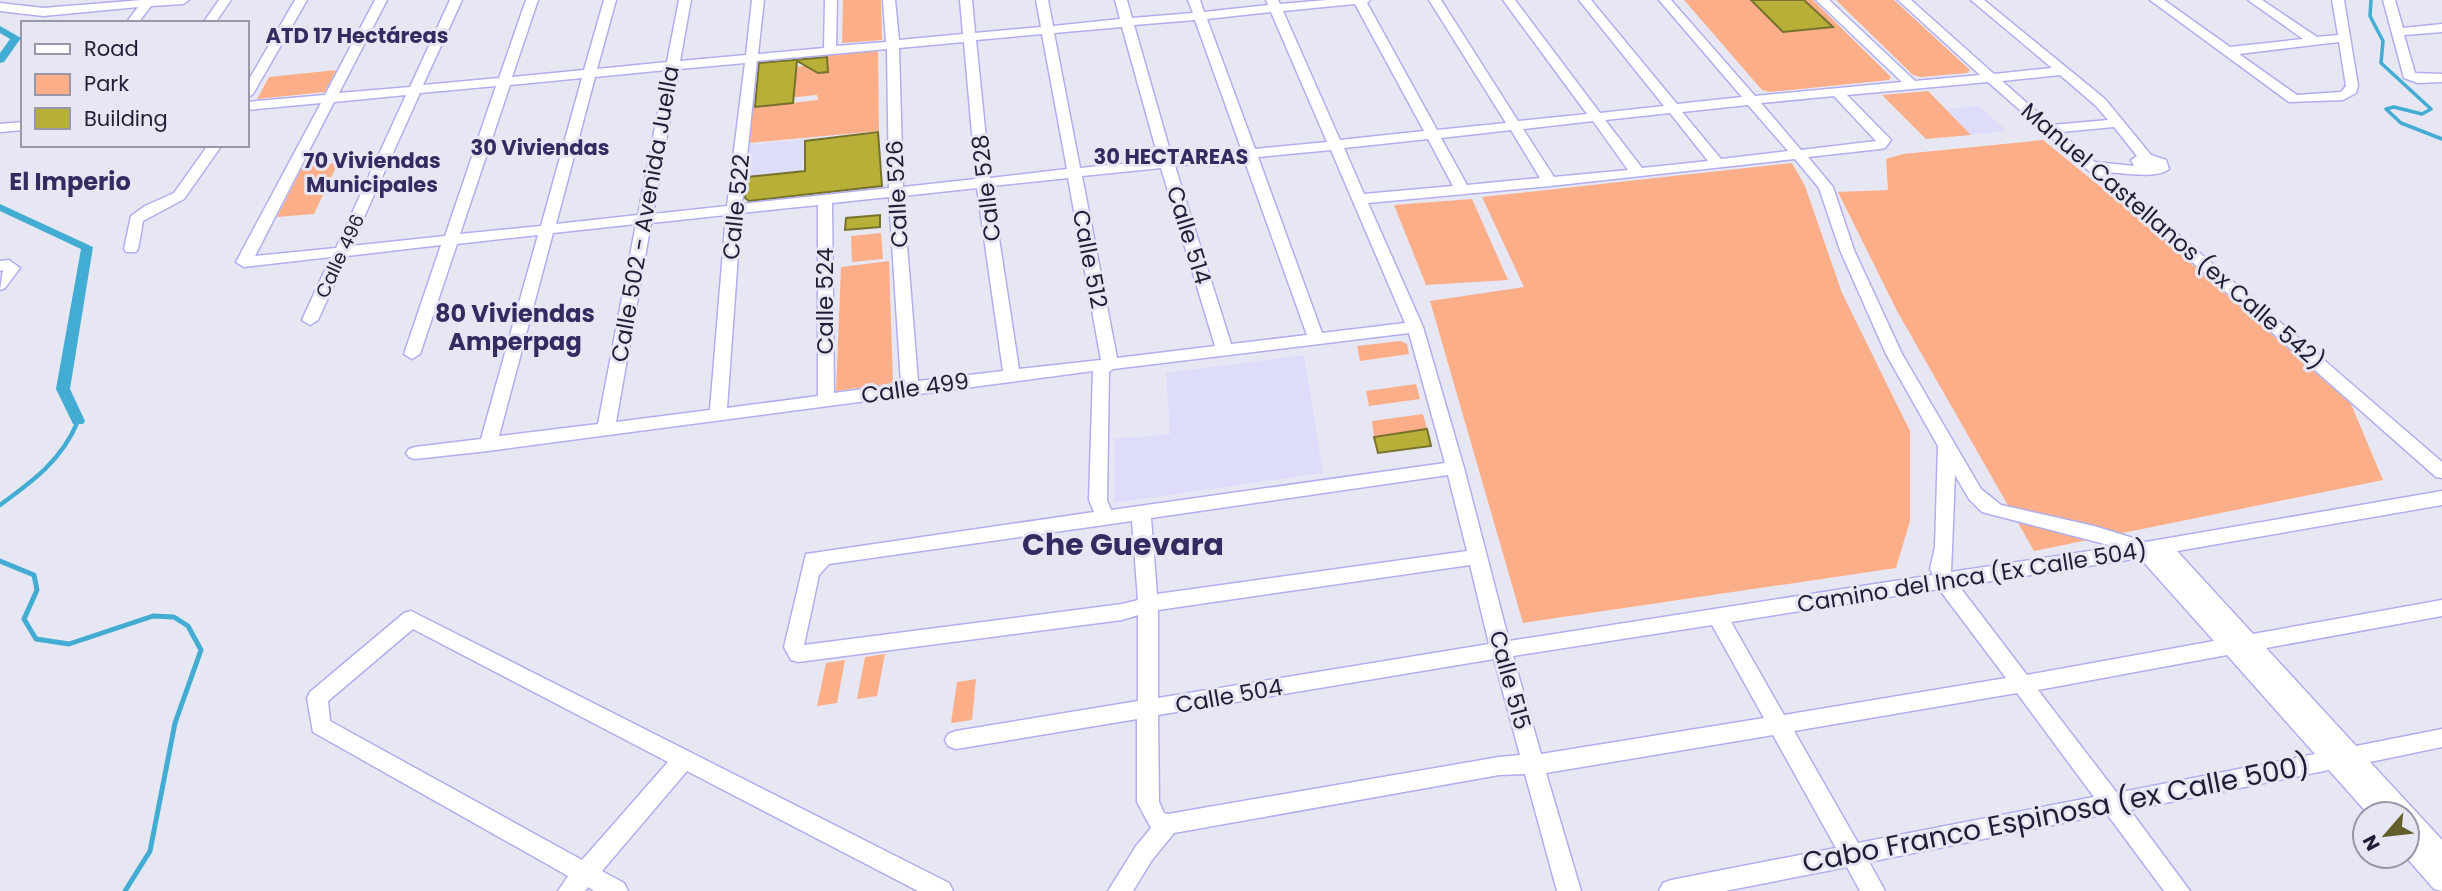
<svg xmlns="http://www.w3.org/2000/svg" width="2442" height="891" font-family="Poppins,sans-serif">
<rect width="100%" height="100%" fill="#e7e7f4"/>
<g fill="#ddddfb">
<polygon points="1979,106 1990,116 2007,131 1971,135 1947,109"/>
<polygon points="805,139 802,170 744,177 747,145"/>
<polygon points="1304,355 1323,473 1114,503 1114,439 1170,434 1166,373"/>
</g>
<g fill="#fcae89">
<polygon points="843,0 881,0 882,40 842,43"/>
<polygon points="1684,0 1813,0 1891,77 1889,80 1770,92 1762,90"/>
<polygon points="1836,0 1894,0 1970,70 1967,73 1921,77 1913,75"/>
<polygon points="878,51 879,131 748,143 750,108 818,100 817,95 787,98 788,90 794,89 796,76 788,68 812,65 828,72 827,54"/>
<polygon points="336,70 325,92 257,99 269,77"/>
<polygon points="1928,91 1971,135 1926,139 1882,95"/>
<polygon points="2043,140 2145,223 2351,404 2383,480 2034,551 1897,311 1838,192 1888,190 1886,159 1903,154"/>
<polygon points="338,163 314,214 277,217 303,166"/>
<polygon points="1792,163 1805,186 1842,293 1910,431 1910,521 1896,568 1523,623 1430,301 1524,287 1482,197"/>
<polygon points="1472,199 1508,280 1426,285 1394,205"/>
<polygon points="881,233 883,259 852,262 851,236"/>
<polygon points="889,261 893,383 836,391 841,267"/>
<polygon points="1400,341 1407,344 1409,354 1360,361 1357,346"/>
<polygon points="1416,384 1420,399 1369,406 1366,391"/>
<polygon points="1423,414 1427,429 1374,437 1372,421"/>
<polygon points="885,654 877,696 857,699 865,657"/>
<polygon points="845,660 837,703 817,706 826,663"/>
<polygon points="976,679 972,720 951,723 957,682"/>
</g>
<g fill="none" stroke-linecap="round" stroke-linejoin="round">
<polyline stroke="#42acd2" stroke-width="3.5" points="2371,0 2370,16 2383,41 2381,63 2431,109 2422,114 2394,107 2386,109 2401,123 2442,139"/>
<path stroke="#42acd2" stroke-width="4.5" d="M0,505C33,481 62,460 78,421"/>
<polyline stroke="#42acd2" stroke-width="5" points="0,561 34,575 37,590 24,619 36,639 69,644 153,616 174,617 188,626 201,650 175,723 150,851 125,891"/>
<g fill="#42acd2" fill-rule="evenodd">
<polygon points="0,26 21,38 4,62 0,63 0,53 10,39 0,33"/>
<polygon points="0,204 93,247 70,389 85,421 83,424 73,424 56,389 81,249 0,211"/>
</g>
</g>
<g fill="#b7af37" stroke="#77722c" stroke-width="2">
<polygon points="1751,0 1804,0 1833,27 1783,32"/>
<polygon points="827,57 828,72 818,73 797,61 793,103 755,107 759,63"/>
<polygon points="878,132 882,186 749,201 745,198 747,177 805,171 805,141"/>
<polygon points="880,215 880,227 845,230 846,218"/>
<polygon points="1427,429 1431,446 1378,453 1374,437"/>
</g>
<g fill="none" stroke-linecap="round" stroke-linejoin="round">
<g stroke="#b0aeee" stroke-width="3">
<g id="minor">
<polygon points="142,0 189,0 183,4 151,6 138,23 126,23 138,7 43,16 0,11 0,3 43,8"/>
<polygon points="219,0 231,0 215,23 203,23"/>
<polygon points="295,0 307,0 253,94 247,98 247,83"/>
<path d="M375,0H387L339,93L410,87L450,0H462L423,85L499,78L526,0H538L512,77L584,70L604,0H616L597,69L667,62L679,0H691L680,61L746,55L752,0H764L758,54L824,48L825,0H837L836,46L886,42L883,0H895L899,40L963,34L960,0H972L975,33L1041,27L1036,0H1048L1053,26L1120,19L1115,0H1127L1132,18L1193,13L1188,0H1200L1204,12L1268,5L1266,0H1278L1280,4L1327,0H1370L1367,3L1437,130L1506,123L1429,0H1441L1518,121L1587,114L1503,0H1515L1600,113L1664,106L1579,0H1591L1677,104L1742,97L1659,0H1671L1755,96L1902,82L1816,0H1829L1915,81L1980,75L1898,0H1911L1994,74L2052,68L1971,0H1984L2105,99L2151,155L2166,160L2169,169C2157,179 2123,173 2106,172L2442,462V478L2436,477L1988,82L1847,95L1891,140L1885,148L1880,149L1808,157L1833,187L1854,250L1902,354L1981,489L2001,505L2094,526L2146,542L2442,491V505L2177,551L2253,634L2442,600V616L2266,648L2356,746L2442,729V747L2370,762L2442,840V891L2434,889L2405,856L2407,814H2368L2329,770L2130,810L2190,891H2164L2107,814L1869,862L1885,891H1860L1847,867L1725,891H1659L1663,883L1671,880L1836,848L1773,735L1546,773L1581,891H1557L1525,774L1499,775L1174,833L1152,860L1133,891H1108L1136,846L1151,828L1137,802V719L956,749L948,746L945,740L948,734L956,731L1138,701V615L1122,620L798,662L791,660L784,647L806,554L1094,512L1089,500L1093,371L488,451L415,459L409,457L406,453L409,449L415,447L481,439L538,235L457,244L420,354L412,359L404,354L441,245L347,256L318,320L310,325L302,320L331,257L244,267L236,262L321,103L247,110V102L325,95ZM1355,4L1424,131L1340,140L1283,11ZM1271,12L1327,142L1255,149L1207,19ZM1195,20L1242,151L1172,158L1134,25ZM1122,27L1159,160L1080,168L1054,33ZM1042,34L1067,169L990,178L976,40ZM964,42L976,179L903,187L899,48ZM887,49L889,188L742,204L757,61ZM745,63L727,206L653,214L679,69ZM666,70L638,215L556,224L595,77ZM2060,75L2095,105L2108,120L2052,125L2002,81ZM582,78L541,226L460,234L510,85ZM496,86L445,236L351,246L420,93ZM406,95L336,248L255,256L334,102ZM1834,96L1876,141L1801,150L1761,103ZM1748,105L1788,151L1721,159L1682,112ZM1670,113L1708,161L1642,168L1605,120ZM1593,121L1628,170L1554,177L1523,129ZM2114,127L2137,156L2131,160L2134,166L2095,162L2060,132ZM1511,130L1540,178L1467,185L1441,138ZM1428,139L1453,186L1364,194L1344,148ZM1331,150L1405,323L1322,333L1258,157ZM1244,159L1307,335L1231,344L1175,166ZM1795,159L1819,188L1840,250L1886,354L1938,446L1935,547L1930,569L1933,575L1509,641L1464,468L1423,327L1368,203L1550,186ZM1161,168L1215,346L1117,358L1082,176ZM1068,178L1101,360L1019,369L991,186ZM977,188L1003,371L918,381L903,196ZM889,197L901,384L834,393L832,203ZM818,205V396L727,408L741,213ZM726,215L710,410L616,422L651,223ZM636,224L598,424L499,436L553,233ZM1409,333L1445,463L1111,510L1107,500L1109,372L1113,369ZM1448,475L1467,551L1157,594L1151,518ZM1955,475L1969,499L1982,512L2116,547L1951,572ZM1132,521L1138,600L1122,604L804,645L819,575L829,564ZM2140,558L2214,641L2027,675L1959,586ZM1470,565L1489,644L1158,698V610ZM1939,589L2006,678L1784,715L1731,622ZM1712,625L1764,718L1541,754L1513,656ZM2227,655L2315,754L2117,793L2038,690ZM1494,659L1520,755L1499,757L1168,814L1164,813L1159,802L1158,715ZM2017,693L2094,797L1858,843L1794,731Z"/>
<path d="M2150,0H2164L2230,47L2303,39L2248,0H2262L2317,37L2338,35L2332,0H2344L2358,86L2356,93L2343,100L2289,102ZM2339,42L2346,86L2341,92L2297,95L2239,54Z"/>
<polygon points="2383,0 2395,0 2403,28 2442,24 2442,32 2404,35 2415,73 2442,74 2442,82 2418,83 2404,78"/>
<polygon points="23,122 23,130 0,132 0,124"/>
<polygon points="208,145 222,145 184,199 143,221 138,249 136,252 126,252 124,249 131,216 145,206 174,193"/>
<polygon points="9,260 20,268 5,288 0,290 3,270 0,271 0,261"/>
<path d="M411,611L949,883L953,891H918L687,771L602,871L624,883L628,891H594L588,887L585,891H558L568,876L313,732L307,698L310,692L404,613ZM413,629L668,762L582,860L330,721L328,701Z"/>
</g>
</g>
<use href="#minor" fill="#fff" fill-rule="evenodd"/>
</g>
<g text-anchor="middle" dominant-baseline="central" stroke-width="6" stroke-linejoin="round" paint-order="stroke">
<g font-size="19" fill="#1f1e36" stroke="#e7e7f4">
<text transform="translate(340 256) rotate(-65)">Calle 496</text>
</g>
<g font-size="21" font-weight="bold" fill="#322c61" stroke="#e7e7f4">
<text x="357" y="35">ATD 17 Hectáreas</text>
<text x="540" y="147">30 Viviendas</text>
<text x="1171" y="156">30 HECTAREAS</text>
<text x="372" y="160">70 Viviendas<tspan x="372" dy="24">Municipales</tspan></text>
</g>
<g font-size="23" fill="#1f1e36" stroke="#e7e7f4">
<text transform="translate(986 188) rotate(-97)">Calle 528</text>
<text transform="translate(897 194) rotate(-93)">Calle 526</text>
<text transform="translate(736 207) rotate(-84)">Calle 522</text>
<text transform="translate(645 214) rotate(-80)">Calle 502 - Avenida Juella</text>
<text transform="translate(1189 235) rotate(73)">Calle 514</text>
<text transform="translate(2173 236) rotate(41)">Manuel Castellanos (ex Calle 542)</text>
<text transform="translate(1090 259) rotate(79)">Calle 512</text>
<text transform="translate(825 301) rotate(-90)">Calle 524</text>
<text transform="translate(915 388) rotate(-8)">Calle 499</text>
<text transform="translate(1972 577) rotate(-9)">Camino del Inca (Ex Calle 504)</text>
<text transform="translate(1510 680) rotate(75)">Calle 515</text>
<text transform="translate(1229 696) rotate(-10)">Calle 504</text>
</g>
<g font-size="24" font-weight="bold" fill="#322c61" stroke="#e7e7f4">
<text x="70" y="181">El Imperio</text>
<text x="515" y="313">80 Viviendas<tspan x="515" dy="28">Amperpag</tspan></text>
</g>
<g font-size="28" fill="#1f1e36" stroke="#e7e7f4">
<text transform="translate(2056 814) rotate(-11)">Cabo Franco Espinosa (ex Calle 500)</text>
</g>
<g font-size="30" font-weight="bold" fill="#322c61" stroke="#e7e7f4">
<text x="1123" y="544">Che Guevara</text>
</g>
</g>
<rect x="21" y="21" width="228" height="126" fill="#e7e7f4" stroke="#9797a8" stroke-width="2"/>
<rect x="35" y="44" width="35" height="10" fill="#ffffff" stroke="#9797a8" stroke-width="2"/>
<text x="84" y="56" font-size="21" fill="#1f1e36">Road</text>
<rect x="35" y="74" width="35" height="21" fill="#fcae89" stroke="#9797a8" stroke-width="2"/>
<text x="84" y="91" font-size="21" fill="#1f1e36">Park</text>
<rect x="35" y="108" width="35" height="21" fill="#b7af37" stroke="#9797a8" stroke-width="2"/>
<text x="84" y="126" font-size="21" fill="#1f1e36">Building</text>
<g transform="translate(2386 835) rotate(242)"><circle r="33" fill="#e7e7f4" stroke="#9797a8" stroke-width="2"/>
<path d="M0-5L12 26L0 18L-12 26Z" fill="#625f2c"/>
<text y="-10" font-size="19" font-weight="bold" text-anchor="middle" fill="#1f1e36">N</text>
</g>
</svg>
